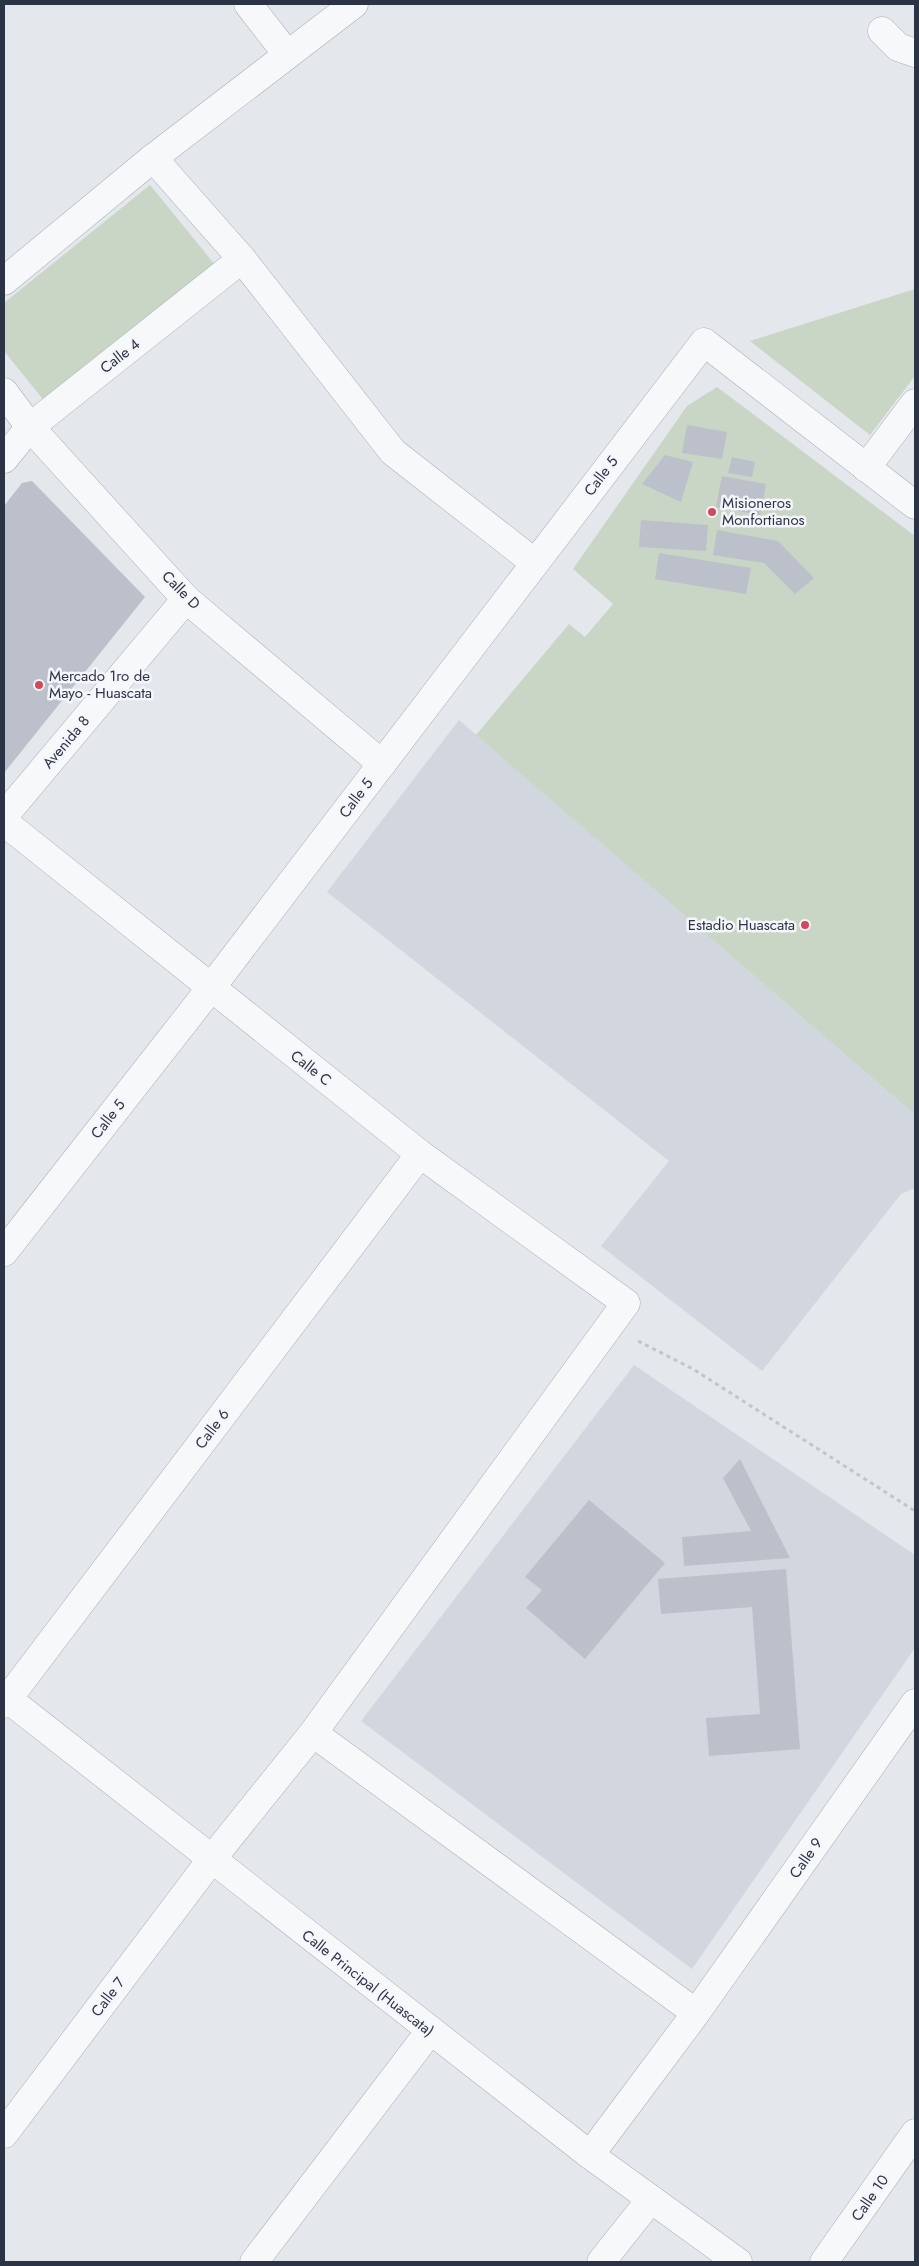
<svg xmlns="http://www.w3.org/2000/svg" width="919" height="2266" font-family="Jost,sans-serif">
<rect width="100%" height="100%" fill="#e4e7ec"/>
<g fill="#d2d6de">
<polygon points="459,720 915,1115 915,1188 901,1194 762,1371 601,1246 669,1161 327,892"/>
<polygon points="634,1365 915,1555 915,1648 692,1969 361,1721"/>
</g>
<g fill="#c9d6c5">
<polygon points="150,185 216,266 46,403 4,351 4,303"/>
<polygon points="915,289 915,376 870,435 750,341"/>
<polygon points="717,387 915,536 915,1115 476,735 569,624 585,637 613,604 573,569 687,406"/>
</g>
<g fill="#bbc0ca">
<polygon points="687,425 727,432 722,459 682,453"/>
<polygon points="665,455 693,462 681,502 642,484"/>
<polygon points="732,457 755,462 752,477 728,473"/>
<polygon points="722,476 766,484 760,515 716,507"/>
<polygon points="32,481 145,597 4,773 4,506 22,483"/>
<polygon points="641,520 708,525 706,551 639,547"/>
<polygon points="717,530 778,541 814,578 795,594 764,563 713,555"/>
<polygon points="659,553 751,568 746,594 655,579"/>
<polygon points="740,1459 790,1558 684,1566 682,1537 751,1531 723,1478"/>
<polygon points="589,1500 665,1563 585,1659 526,1608 542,1590 525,1577"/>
<polygon points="786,1569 800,1749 709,1756 706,1718 760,1714 752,1607 661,1614 658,1579"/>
</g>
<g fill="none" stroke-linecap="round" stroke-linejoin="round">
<g stroke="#a9aeb7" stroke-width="29">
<g id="minor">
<polyline points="248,4 287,54"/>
<polyline points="882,31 898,47 915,53"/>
<polyline points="153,158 242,259 393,452 535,563"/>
<polyline points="4,281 153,158 354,4"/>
<polyline points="4,392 30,427 186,599 382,764"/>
<polyline points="4,459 30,427 242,259"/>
<polyline points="866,468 915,403"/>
<polyline points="4,816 186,599"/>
<polyline points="4,822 420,1154 626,1303 313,1733 211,1860 4,2134"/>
<polyline points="4,1252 210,989 704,342 915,505"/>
<polyline points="4,1696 590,2155 738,2262"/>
<polyline points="4,1704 420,1154"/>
<polyline points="313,1733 696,2013"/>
<polyline points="590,2155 696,2013 915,1703"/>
<polyline points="254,2262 430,2031"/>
<polyline points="601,2262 651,2199"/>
<polyline points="824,2262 915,2133"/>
</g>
</g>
<polyline stroke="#c2c5cb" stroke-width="3" stroke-dasharray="4 4" stroke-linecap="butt" points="638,1341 693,1369 915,1511"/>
<use href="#minor" stroke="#f7f8fa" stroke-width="28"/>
</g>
<g fill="#d1495b" stroke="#f4f6f9" stroke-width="2">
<circle cx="712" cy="512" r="5"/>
<circle cx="39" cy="685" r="5"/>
<circle cx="805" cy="925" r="5"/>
</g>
<g text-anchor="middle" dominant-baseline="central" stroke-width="5" stroke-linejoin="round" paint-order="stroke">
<g font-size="15" fill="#2b3445" stroke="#f4f6f9">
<text transform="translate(120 356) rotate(-38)">Calle 4</text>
<text transform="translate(601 476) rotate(-53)">Calle 5</text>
<text transform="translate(181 590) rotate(45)">Calle D</text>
<text transform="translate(66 742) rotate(-50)">Avenida 8</text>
<text transform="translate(356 798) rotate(-53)">Calle 5</text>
<text transform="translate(311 1068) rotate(38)">Calle C</text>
<text transform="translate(108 1119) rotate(-52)">Calle 5</text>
<text transform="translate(212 1429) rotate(-53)">Calle 6</text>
<text transform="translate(806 1858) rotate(-55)">Calle 9</text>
<text transform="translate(368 1983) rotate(38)">Calle Principal (Huascata)</text>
<text transform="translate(108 1997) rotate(-53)">Calle 7</text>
<text transform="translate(870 2198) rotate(-55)">Calle 10</text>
</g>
<g font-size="15" fill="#2b3445" stroke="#f4f6f9" text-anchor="start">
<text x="722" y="503">Misioneros<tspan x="722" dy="17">Monfortianos</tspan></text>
<text x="49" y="676">Mercado 1ro de<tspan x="49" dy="17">Mayo - Huascata</tspan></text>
<text x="795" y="925" text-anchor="end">Estadio Huascata</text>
</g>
</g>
<rect width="919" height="2266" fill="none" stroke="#2b3445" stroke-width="10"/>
</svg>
